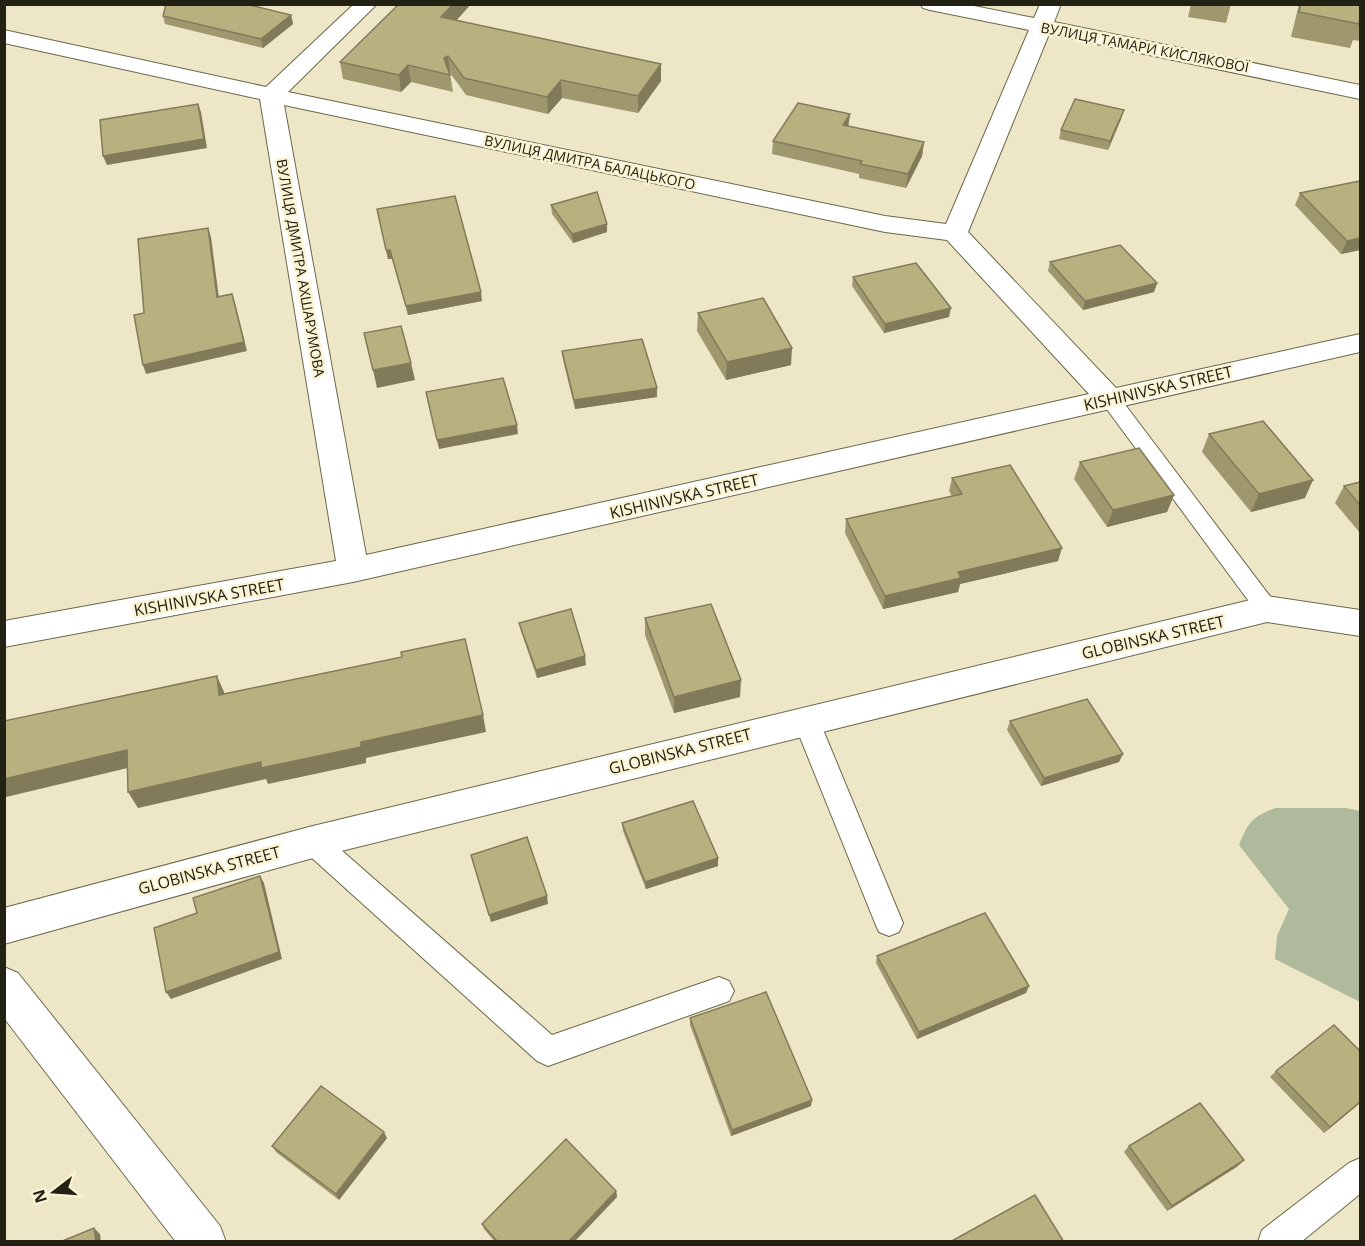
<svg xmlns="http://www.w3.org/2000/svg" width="1365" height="1246" font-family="'Open Sans',sans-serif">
<rect width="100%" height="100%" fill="#ede7c7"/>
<path fill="#afb99c" d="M1276,808H1346L1360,811V1002L1275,959L1277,936L1289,909L1239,845C1248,822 1253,816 1276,808Z"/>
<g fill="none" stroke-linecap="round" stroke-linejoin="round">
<g stroke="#6d674b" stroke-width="2">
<g id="lane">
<polygon points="1110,392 1117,394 1275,603 1279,609 1275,615 1267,618 1259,615 1103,404 1100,399 1103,394"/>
<polygon points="806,710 815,713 819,720 903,923 899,932 889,936 879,932 875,923 793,720 797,713"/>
<polygon points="313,830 323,834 552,1035 719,977 729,981 734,991 729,1001 548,1066 537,1061 303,850 299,842 303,834"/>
<polygon points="1360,1158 1360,1194 1301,1242 1258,1242 1262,1230 1349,1163"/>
</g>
</g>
<g stroke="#6d674b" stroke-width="2">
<g id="street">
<path d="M354,4H377L288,92L885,216L946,224L1029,30L930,10L923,8L920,4H964L1034,18L1040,4H1061L1054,22L1360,85V99L1049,34L968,232L1116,388L1360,334V352L353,582L4,647V621L336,561L260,99L4,43V30L266,87ZM284,105L885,232L947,240L1089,394L366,555Z"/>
<polygon points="1267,596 1360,610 1360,636 1267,622 313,858 4,944 4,908 313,826"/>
<polygon points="4,967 18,973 220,1226 226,1242 176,1242 4,1018"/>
</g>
</g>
<use href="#lane" fill="#fff" fill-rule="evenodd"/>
<use href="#street" fill="#fff" fill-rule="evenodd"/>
</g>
<g fill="#9f976e">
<polygon points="398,4 471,4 456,21 661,81 638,113 562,98 548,114 466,95 450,73 453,92 411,82 401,92 343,79 340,62 398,6"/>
<polygon points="1191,4 1231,4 1226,23 1188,17"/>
<polygon points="1299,4 1360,4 1360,41 1353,40 1350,48 1291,37"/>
<polygon points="291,15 293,24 263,48 165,24 163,16"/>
<polygon points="850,114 848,126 924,142 922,156 906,188 859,178 859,174 772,154 773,141"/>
<polygon points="1121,119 1108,150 1059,139 1061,130"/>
<polygon points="1300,193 1360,250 1341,254 1295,205"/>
<polygon points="551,205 607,224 607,232 573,243 552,214"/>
<polygon points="377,209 482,301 408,315 392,259 388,259"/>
<polygon points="1050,262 1157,283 1154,292 1083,310 1048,271"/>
<polygon points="853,277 949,317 884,333 852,286"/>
<polygon points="698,313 791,365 726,380 697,331"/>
<polygon points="562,351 657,397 575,409 563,360"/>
<polygon points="1209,434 1305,498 1251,512 1202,452"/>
<polygon points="1080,462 1174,495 1167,512 1107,527 1074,479"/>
<polygon points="952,478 1058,561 960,584 958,592 883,609 845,533 846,519 952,496 949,491"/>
<polygon points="1360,482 1360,533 1335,503 1344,486"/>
<polygon points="645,618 740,697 674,713 645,635"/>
<polygon points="519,623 586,665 537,678 521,631"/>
<polygon points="1010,721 1119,762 1041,786 1007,730"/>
<polygon points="622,823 718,866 646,889 623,831"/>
<polygon points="877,956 1026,993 917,1039 876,963"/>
<polygon points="690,1018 811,1106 731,1136 690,1025"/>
<polygon points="1360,1051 1360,1103 1324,1133 1270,1077 1276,1071"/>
<polygon points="387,1138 339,1200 276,1152 272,1146"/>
<polygon points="1129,1146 1238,1166 1167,1211 1124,1152"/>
<polygon points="616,1191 617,1197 574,1242 495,1242 484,1229 482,1224"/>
</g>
<g fill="#827b5a">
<polygon points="453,4 471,4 444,34 441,17"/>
<polygon points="291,15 293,24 263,48 261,39"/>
<polygon points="448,56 450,73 448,74 444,58"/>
<polygon points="661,64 661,81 638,113 638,96"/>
<polygon points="408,65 411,82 401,92 399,75"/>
<polygon points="561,80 562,98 548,114 547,97"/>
<polygon points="198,104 201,112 207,148 107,165 103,156"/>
<polygon points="1124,110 1121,119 1108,150 1110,141"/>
<polygon points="850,114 848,128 843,125"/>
<polygon points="924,142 922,156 906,188 908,174"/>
<polygon points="607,224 607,232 573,243 572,234"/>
<polygon points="208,228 211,237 220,306 217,297"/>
<polygon points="1360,238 1360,250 1341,254 1347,241"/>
<polygon points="386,250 390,250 392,259 388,259"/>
<polygon points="1157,283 1154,292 1083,310 1085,301"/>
<polygon points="481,292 482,301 408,315 406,306"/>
<polygon points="235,303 247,351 146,374 143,365"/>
<polygon points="951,308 949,317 884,333 885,324"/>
<polygon points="792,348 791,365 726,380 727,362"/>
<polygon points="411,363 415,380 377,388 373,370"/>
<polygon points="657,388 657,397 575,409 574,400"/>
<polygon points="517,425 518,434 439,449 437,440"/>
<polygon points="1313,480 1305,498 1251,512 1259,494"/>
<polygon points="1174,495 1167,512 1107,527 1113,510"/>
<polygon points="1062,548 1058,561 960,584 958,592 883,609 885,596 958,572"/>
<polygon points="585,656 586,665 537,678 536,670"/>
<polygon points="217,676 224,692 226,711 219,695"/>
<polygon points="741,680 740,697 674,713 674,697"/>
<polygon points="483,715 486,732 366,758 366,763 268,784 266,779 138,808 128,792 261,762 361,742"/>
<polygon points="127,750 136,766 6,797 4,795 4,779"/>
<polygon points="1123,754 1119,762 1041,786 1044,778"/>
<polygon points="718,858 718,866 646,889 645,882"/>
<polygon points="260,876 264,883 282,959 171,999 166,992"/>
<polygon points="547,896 548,904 491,922 489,915"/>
<polygon points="1029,986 1026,993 917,1039 919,1032"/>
<polygon points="812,1100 811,1106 731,1136 732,1130"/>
<polygon points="1360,1102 1360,1103 1324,1133 1330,1127"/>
<polygon points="384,1132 387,1138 339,1200 336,1194"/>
<polygon points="1244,1160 1238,1166 1167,1211 1172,1206"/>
<polygon points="616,1191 617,1197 574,1242 568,1242"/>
<polygon points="94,1228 100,1234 101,1242 96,1242"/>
</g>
<g fill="#b9b080" stroke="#827b5a" stroke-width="1.5">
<polygon points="166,4 246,4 291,15 261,39 163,16"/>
<polygon points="399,4 453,4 441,17 661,64 638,96 561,80 547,97 464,78 448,56 444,58 450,75 408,65 399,75 340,62"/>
<polygon points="1301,4 1360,4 1360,17 1359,24 1299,12"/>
<polygon points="1075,99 1124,110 1110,141 1061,130"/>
<polygon points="798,103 850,114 843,125 924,142 908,174 860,164 862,161 773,141"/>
<polygon points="198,104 204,139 103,156 100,120"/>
<polygon points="1360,181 1360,238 1347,241 1300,193"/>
<polygon points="597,192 607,224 572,234 551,205"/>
<polygon points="455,196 481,292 406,306 390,250 386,250 377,209"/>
<polygon points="208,228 217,297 232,294 244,342 143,365 134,315 144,313 138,239"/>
<polygon points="1120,245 1157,283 1085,301 1050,262"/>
<polygon points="916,263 951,308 885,324 853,277"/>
<polygon points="763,298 792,348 727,362 698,313"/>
<polygon points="401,326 411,363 373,370 364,333"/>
<polygon points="642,339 657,388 574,400 562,351"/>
<polygon points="503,378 517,425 437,440 426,392"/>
<polygon points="1263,421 1313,480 1259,494 1209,434"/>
<polygon points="1139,448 1174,495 1113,510 1080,462"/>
<polygon points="1010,465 1062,548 958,572 961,578 885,596 846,519 962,494 952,478"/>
<polygon points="1360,482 1360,505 1344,486"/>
<polygon points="711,604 741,680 674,697 645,618"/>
<polygon points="571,609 585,656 536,670 519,623"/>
<polygon points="465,639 483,715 361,742 361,747 261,768 261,762 128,792 127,750 4,779 4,721 217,676 219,695 402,657 401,652"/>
<polygon points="1087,699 1123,754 1044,778 1010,721"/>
<polygon points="693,801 718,858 645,882 622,823"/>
<polygon points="527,837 547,896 489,915 471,855"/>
<polygon points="260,876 279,952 166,992 154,928 197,913 193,898"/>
<polygon points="985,913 1029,986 919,1032 877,956"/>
<polygon points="766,992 812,1100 732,1130 690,1018"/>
<polygon points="1334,1025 1360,1051 1360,1102 1330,1127 1276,1071"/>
<polygon points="321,1086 384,1132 336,1194 272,1146"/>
<polygon points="1200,1103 1244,1160 1172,1206 1129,1146"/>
<polygon points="566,1139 616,1191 568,1242 498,1242 482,1224"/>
<polygon points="1035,1195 1064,1242 950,1242"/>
<polygon points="94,1228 96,1242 60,1242"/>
</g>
<g text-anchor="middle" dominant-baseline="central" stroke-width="5" stroke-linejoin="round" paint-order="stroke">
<g font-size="14" fill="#232014" stroke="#fbf4d4">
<text transform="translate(1145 47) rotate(11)">ВУЛИЦЯ ТАМАРИ КИСЛЯКОВОЇ</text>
<text transform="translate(590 162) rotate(12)">ВУЛИЦЯ ДМИТРА БАЛАЦЬКОГО</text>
<text transform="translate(301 268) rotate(80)">ВУЛИЦЯ ДМИТРА АХШАРУМОВА</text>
</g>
<g font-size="16" fill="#232014" stroke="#fbf4d4">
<text transform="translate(1158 388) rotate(-13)">KISHINIVSKA STREET</text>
<text transform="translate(684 496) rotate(-13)">KISHINIVSKA STREET</text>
<text transform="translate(209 597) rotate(-10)">KISHINIVSKA STREET</text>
<text transform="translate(1153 637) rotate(-13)">GLOBINSKA STREET</text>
<text transform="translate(680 751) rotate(-14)">GLOBINSKA STREET</text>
<text transform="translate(209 870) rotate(-15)">GLOBINSKA STREET</text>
</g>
</g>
<rect width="1365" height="1246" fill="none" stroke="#232014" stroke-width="12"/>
<g transform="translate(54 1192) rotate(253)" stroke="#fbf4d4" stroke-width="4.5" paint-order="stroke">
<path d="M0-4.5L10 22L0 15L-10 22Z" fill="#232014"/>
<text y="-9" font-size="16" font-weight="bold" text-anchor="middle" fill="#232014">N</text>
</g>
</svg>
